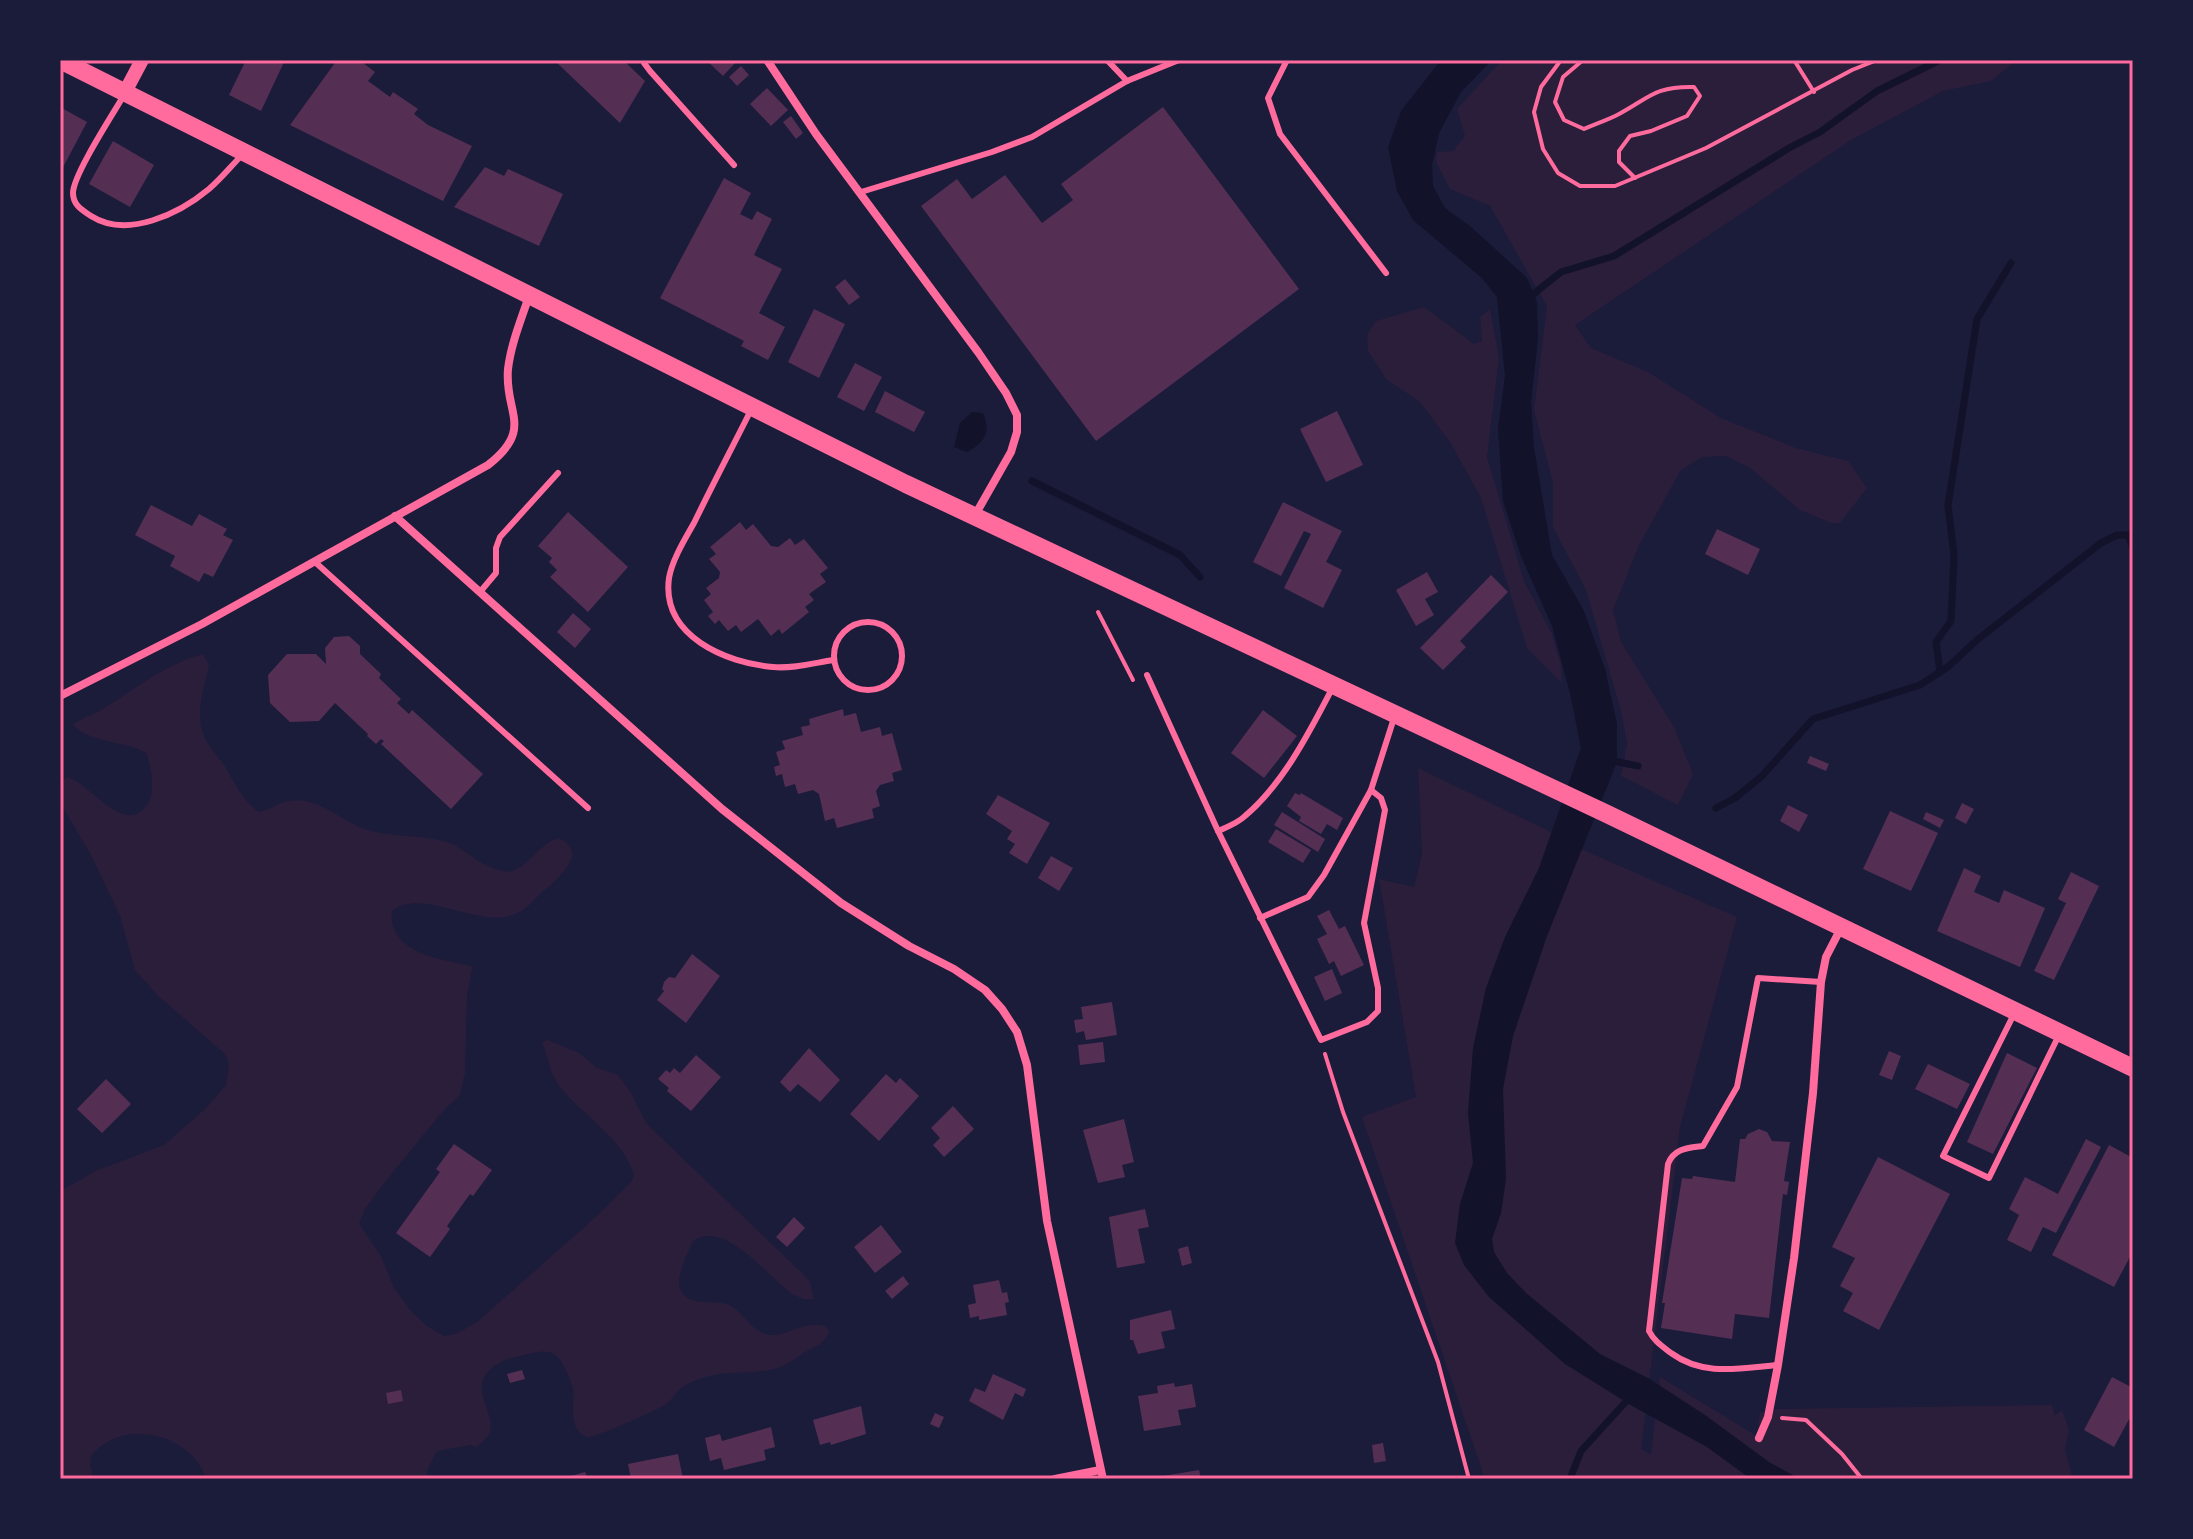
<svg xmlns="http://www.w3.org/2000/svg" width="2193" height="1539" font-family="Raleway,sans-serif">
<rect width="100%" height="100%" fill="#1b1b3a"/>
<g fill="#2a1e3b">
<polygon points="1502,60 2017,60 1991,81 1943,91 1851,140 1575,325 1591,348 1648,372 1721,418 1796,448 1848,461 1867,488 1840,523 1831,523 1800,510 1750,468 1726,456 1702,457 1681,470 1639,545 1613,610 1621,642 1674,727 1693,774 1678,805 1621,776 1627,743 1621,711 1586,590 1553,527 1553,483 1534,410 1547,306 1490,206 1450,189 1436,162 1437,152 1453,151 1465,136 1457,109"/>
<polygon points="1424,307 1474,344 1482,341 1480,317 1490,309 1499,358 1487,457 1524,581 1552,634 1561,665 1562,683 1527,648 1481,498 1450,442 1420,402 1386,379 1368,351 1367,335 1376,321"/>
<path d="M203,654L209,665C204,688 194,716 205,738C210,749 220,758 226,768C236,785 243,801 259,812C270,810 278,803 288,801C316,796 338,818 362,828C389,839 425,833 452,844C466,850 475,861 489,866C495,869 505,873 512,871C533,866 557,814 573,854C569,869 554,883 542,892C534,900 524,912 513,915C478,928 420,887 392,911C388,953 440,959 471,966L472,968L467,996L465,1073L460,1095L443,1111L385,1182L365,1209L359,1224L381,1256L394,1288L410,1310L427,1326L444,1336L455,1334L476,1323L599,1214L631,1182L634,1175C623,1138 583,1116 560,1087C550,1075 549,1059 543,1045V1041L548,1040L579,1053L597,1068L618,1075L631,1093L646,1123L803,1274L810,1282L814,1299H803L792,1294C768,1277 725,1219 693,1241C683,1264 663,1299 704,1302C715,1303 724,1301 734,1308C746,1317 756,1336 773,1335C792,1334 807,1319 827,1327L829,1332C824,1344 818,1346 807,1351C796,1357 787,1366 775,1369C745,1376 723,1368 692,1382C676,1388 676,1397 665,1405C657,1410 593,1439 587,1437C567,1430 575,1403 573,1388C571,1380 567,1373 563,1365C555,1349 545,1350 528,1354C519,1357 507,1358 499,1363C461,1386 499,1411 489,1434C487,1439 480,1444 476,1447L471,1445L437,1451L427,1471V1479H206C192,1433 121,1417 91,1456L90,1465L94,1479H60V1191L98,1170L164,1145L206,1108L226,1085L229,1064L225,1054L157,995L135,970L120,916L91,855L62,806L60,799L62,782L67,777C89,781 125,840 148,803C156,791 151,764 146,753C123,740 92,744 73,725C82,717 91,716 101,710C133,691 166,663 203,654Z"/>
<polygon points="1418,768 1557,835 1573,870 1581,849 1737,917 1680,1127 1641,1449 1651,1454 1660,1377 1757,1436 1760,1413 1778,1409 2052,1405 2055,1415 2062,1410 2069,1429 2065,1450 2073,1479 1485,1479 1362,1117 1416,1097 1379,879 1414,887 1422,854"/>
</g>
<g fill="#12122b">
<polygon points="1441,60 1492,60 1461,92 1439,133 1432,165 1433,186 1445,208 1471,227 1527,278 1537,302 1538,338 1531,402 1534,448 1552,555 1584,611 1605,669 1617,724 1617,762 1547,936 1513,1036 1503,1089 1506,1179 1501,1213 1492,1239 1494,1252 1507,1273 1526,1293 1600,1354 1648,1378 1705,1415 1769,1462 1800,1479 1751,1479 1707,1447 1634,1407 1565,1364 1489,1297 1464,1265 1455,1243 1460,1204 1473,1163 1468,1113 1473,1048 1486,988 1505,937 1539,868 1581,748 1570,693 1552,626 1521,556 1503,501 1498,429 1505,376 1497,297 1482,278 1413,220 1397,191 1388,147 1401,111"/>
<path d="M972,412L983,413C991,433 985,442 967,452L954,447L960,423Z"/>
</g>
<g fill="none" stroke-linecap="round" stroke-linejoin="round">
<g stroke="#12122b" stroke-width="7">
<polyline points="1526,300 1561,272 1614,256 1789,148 1820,132 1877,91 1940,60"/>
<polyline points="1032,481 1180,555 1200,577"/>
<polyline points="2128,535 2133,548"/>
<polyline points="1940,672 1936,642 1951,621 1954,555 1948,505 1977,319 2011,263"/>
<polyline points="1609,760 1638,766"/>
<polyline points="1716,808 1735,798 1762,776 1813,719 1920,685 1949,666 1977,640 2101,543 2117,535 2133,535"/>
<polyline points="1570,1479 1581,1451 1632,1395"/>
</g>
</g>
<g fill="#542f53">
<polygon points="246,60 285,60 261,111 229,95"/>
<polygon points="337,60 359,60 375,72 368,81 390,97 393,92 418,109 414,114 428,125 472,146 443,201 290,125"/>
<polygon points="554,60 623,60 645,81 620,123"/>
<polygon points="706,60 738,60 723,76"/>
<polygon points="741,66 749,75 737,86 729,77"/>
<polygon points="767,88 788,110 771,126 750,104"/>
<polygon points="60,107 87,122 60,173"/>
<polygon points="1163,107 1299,289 1096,441 921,206 957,179 972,199 1005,175 1042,223 1073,200 1061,184"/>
<polygon points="791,116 803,133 796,139 783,122"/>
<polygon points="113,141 154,165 130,207 89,184"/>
<polygon points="485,167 504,176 508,169 563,194 539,246 454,207"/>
<polygon points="724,178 751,193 740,214 752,220 757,211 772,219 754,255 782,269 759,313 785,327 768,360 741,346 744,341 660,298"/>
<polygon points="845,279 860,297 849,305 835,287"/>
<polygon points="814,309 845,324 819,378 788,362"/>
<polygon points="855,363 882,377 864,411 837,397"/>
<polygon points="885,391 925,412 914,432 875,412"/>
<polygon points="1337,411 1363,465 1326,482 1300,429"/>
<polygon points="1283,502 1342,531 1326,562 1342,570 1323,608 1284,588 1311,534 1304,531 1281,576 1253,562"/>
<polygon points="151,505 192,526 199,514 227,529 223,535 233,540 213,577 204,573 199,582 170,566 175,556 135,535"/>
<polygon points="568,512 628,567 588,612 550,577 557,570 549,562 552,558 538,546"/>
<polygon points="740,522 746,530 753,524 771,546 778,547 790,538 795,545 804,539 828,568 820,574 826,582 809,594 814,600 805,607 809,612 782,634 779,629 771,636 758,619 741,632 736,625 728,631 719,620 715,624 708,616 713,612 704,600 711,594 706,588 719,578 720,572 709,559 716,554 710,547"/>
<polygon points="1717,529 1760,549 1748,575 1705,554"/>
<polygon points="1427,572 1438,592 1425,599 1434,615 1416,626 1396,590"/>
<polygon points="1491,575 1508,592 1460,641 1466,647 1443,670 1420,648"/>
<polygon points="573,613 591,629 575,648 557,632"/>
<polygon points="349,636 360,646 360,654 381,674 379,678 401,699 397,703 409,714 412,710 483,774 451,809 381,744 384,741 381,739 376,744 367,736 368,734 335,703 319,721 290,722 270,703 268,675 287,654 316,654 326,664 325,648 334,637"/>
<polygon points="843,709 844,716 856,713 861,732 880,727 882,736 892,733 902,770 892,773 894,781 880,785 876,791 880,806 872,809 874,818 837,828 834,818 825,821 819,794 813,790 798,794 795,784 785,787 782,774 776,776 774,767 780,765 776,752 785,749 782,741 803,735 801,727 810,725 809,719"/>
<polygon points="1263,710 1297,736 1264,778 1231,753"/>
<polygon points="1810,756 1829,764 1826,771 1807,763"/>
<polygon points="1295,793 1300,795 1301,793 1343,818 1337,830 1327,824 1321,834 1299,821 1301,817 1287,806"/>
<polygon points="998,795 1050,823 1027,864 1009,853 1015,844 1007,839 1012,831 986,814"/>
<polygon points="1962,803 1974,809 1966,824 1955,818"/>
<polygon points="1788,805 1808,815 1799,832 1780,821"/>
<polygon points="1890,811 1938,833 1911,891 1863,869"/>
<polygon points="1282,812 1325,839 1318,852 1274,825"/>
<polygon points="1926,812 1944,820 1940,828 1923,819"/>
<polygon points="1276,829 1311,850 1303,863 1268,842"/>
<polygon points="1051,856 1073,868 1059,891 1038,878"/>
<polygon points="1964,868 1981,876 1974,892 1999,903 2004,890 2045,908 2020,967 1937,931"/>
<polygon points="2071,872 2099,886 2054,980 2034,971 2066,903 2058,899"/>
<polygon points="1329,910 1339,929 1345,926 1364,965 1341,976 1334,961 1329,964 1317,939 1327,934 1317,916"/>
<polygon points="692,954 720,976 686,1023 657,1000 664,991 662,989 664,982 669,977 675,978"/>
<polygon points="1332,969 1342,993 1325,1001 1314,977"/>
<polygon points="1112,1002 1117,1035 1086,1040 1084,1031 1076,1033 1074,1020 1083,1019 1081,1007"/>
<polygon points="1103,1042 1105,1062 1080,1065 1078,1045"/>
<polygon points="809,1048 840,1080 820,1102 798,1084 790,1092 780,1082"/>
<polygon points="1889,1051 1901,1056 1892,1080 1879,1075"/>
<polygon points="2007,1053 2037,1068 1993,1154 1967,1142"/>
<polygon points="696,1055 721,1077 691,1111 667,1091 669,1088 658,1079 666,1070 670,1073 674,1068 680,1073"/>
<polygon points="1928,1064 1970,1084 1957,1109 1915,1089"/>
<polygon points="886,1074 896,1083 900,1078 919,1096 879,1141 850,1114"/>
<polygon points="106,1079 131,1104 102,1133 77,1109"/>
<polygon points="953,1106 974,1129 944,1157 933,1145 940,1138 931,1128"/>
<polygon points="1124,1119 1134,1162 1122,1165 1125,1177 1098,1183 1083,1130"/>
<polygon points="1759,1129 1767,1132 1772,1141 1790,1142 1784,1181 1789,1182 1787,1195 1783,1194 1769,1318 1735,1314 1732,1339 1661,1328 1665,1303 1662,1303 1682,1178 1692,1179 1693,1176 1735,1182 1740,1139 1745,1139 1748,1134"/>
<polygon points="2086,1139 2101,1147 2056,1233 2043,1227 2031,1252 2007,1240 2019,1215 2009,1209 2025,1177 2058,1194"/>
<polygon points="454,1144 492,1170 473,1196 470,1194 447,1226 450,1229 430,1257 396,1233 440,1172 436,1169"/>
<polygon points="2109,1145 2133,1158 2133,1251 2114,1287 2052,1255"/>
<polygon points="1878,1157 1950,1194 1879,1330 1843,1311 1853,1293 1840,1286 1855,1258 1832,1247"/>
<polygon points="1145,1209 1149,1227 1138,1229 1145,1263 1117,1268 1109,1217"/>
<polygon points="794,1217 805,1228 787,1247 776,1237"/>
<polygon points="881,1225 902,1252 875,1273 854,1247"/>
<polygon points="1188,1246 1192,1263 1182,1266 1178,1249"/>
<polygon points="903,1276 909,1284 892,1299 885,1291"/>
<polygon points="999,1280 1002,1293 1007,1292 1009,1302 1005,1303 1007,1315 979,1320 979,1316 970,1318 968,1305 976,1303 973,1285"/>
<polygon points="1171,1310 1175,1329 1161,1332 1165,1348 1138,1354 1133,1340 1130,1340 1130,1320"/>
<polygon points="522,1370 525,1379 510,1383 507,1374"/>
<polygon points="993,1374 1026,1389 1023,1397 1015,1393 1003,1420 969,1401 975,1388 985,1392"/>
<polygon points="2112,1377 2133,1388 2133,1412 2114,1447 2084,1430"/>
<polygon points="1174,1383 1175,1387 1192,1384 1196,1407 1178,1410 1181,1425 1144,1431 1138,1396 1158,1393 1157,1386"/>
<polygon points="401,1390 403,1401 388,1404 386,1393"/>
<polygon points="861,1406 866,1434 831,1445 830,1442 820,1445 813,1420"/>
<polygon points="935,1413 944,1417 939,1428 930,1424"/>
<polygon points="771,1427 775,1447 764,1450 766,1460 724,1470 721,1458 710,1461 705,1438 720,1434 722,1441"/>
<polygon points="1383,1443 1386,1461 1374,1463 1372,1445"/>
<polygon points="678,1454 683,1479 631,1479 628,1464"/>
<polygon points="1199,1470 1201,1479 1157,1479 1157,1477"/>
<polygon points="585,1472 588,1479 563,1479 563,1478"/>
</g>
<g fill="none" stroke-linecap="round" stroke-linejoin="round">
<g stroke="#ff6b9d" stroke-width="4">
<polyline points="1561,60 1541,87 1534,112 1543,149 1558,173 1580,186 1615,186 1706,148 1852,70 1877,60"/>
<path d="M1583,60L1563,77L1555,102L1564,120L1584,129C1595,124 1608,120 1619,114C1649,98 1655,86 1694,87L1700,96L1687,116L1651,131L1630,136L1619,151V162L1635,178"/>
<polyline points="1794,60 1814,92"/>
<polyline points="1098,612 1133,680"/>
<polyline points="1325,1054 1343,1112 1438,1362 1469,1479"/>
<polyline points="1782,1418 1806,1420 1842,1454 1862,1479"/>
</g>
<g stroke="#ff6b9d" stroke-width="6">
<polyline points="645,60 644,63 650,71 734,165"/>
<polyline points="1028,60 1039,60"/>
<polyline points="1107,60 1127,81"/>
<polyline points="1287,60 1268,98 1280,134 1386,273"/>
<path d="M124,95C113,114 73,175 73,193C73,205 82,210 91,216C127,239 179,214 209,189C221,179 232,165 243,154"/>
<polyline points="861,192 992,152 1032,137 1127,81 1179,60"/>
<path d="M752,408C733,446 713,484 694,523C685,539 672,560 669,578C661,636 726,663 773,667C792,669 814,663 833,660"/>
<polyline points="315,562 588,808"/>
<polyline points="480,592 496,573 496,548 500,537 558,473"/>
<circle cx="868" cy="656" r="34"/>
<polyline points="1147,675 1218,831 1321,1040 1367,1022 1378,1011 1378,988 1364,923 1385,810 1381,798 1371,790"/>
<path d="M1218,831C1227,827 1238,823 1245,816C1284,783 1310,731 1333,687"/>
<polyline points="1260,918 1308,897 1324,875 1371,790 1394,718"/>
<polyline points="2014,1014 1943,1156 1989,1178 2059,1035"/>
<path d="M1778,1365C1740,1368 1704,1377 1671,1353C1662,1346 1654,1341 1649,1331L1668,1164C1674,1148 1688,1148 1703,1146L1737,1087L1758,978L1821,982"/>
</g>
<g stroke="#ff6b9d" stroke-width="8">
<polyline points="767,60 816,134 978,352 1006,393 1017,415 1017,432 1011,452 974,517"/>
<polyline points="395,516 722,809 841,903 909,946 954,969 985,990 1002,1009 1017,1032 1027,1065 1047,1221 1103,1479"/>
<path d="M60,696L202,624L488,465C535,428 504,413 508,369C511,344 521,320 529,296"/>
<polyline points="1759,1438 1768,1417 1778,1365 1794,1258 1813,1093 1821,982 1826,957 1841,928"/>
<polyline points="1055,1479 1100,1470"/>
</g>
<polyline stroke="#ff6b9d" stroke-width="14" points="125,92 142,60"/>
<polyline stroke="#ff6b9d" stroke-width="18" points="60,60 906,484 1605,813 2133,1068"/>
</g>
<rect width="2193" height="1539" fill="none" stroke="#1b1b3a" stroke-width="124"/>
<rect x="62" y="62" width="2069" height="1415" fill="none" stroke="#ff6b9d" stroke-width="3"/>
</svg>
